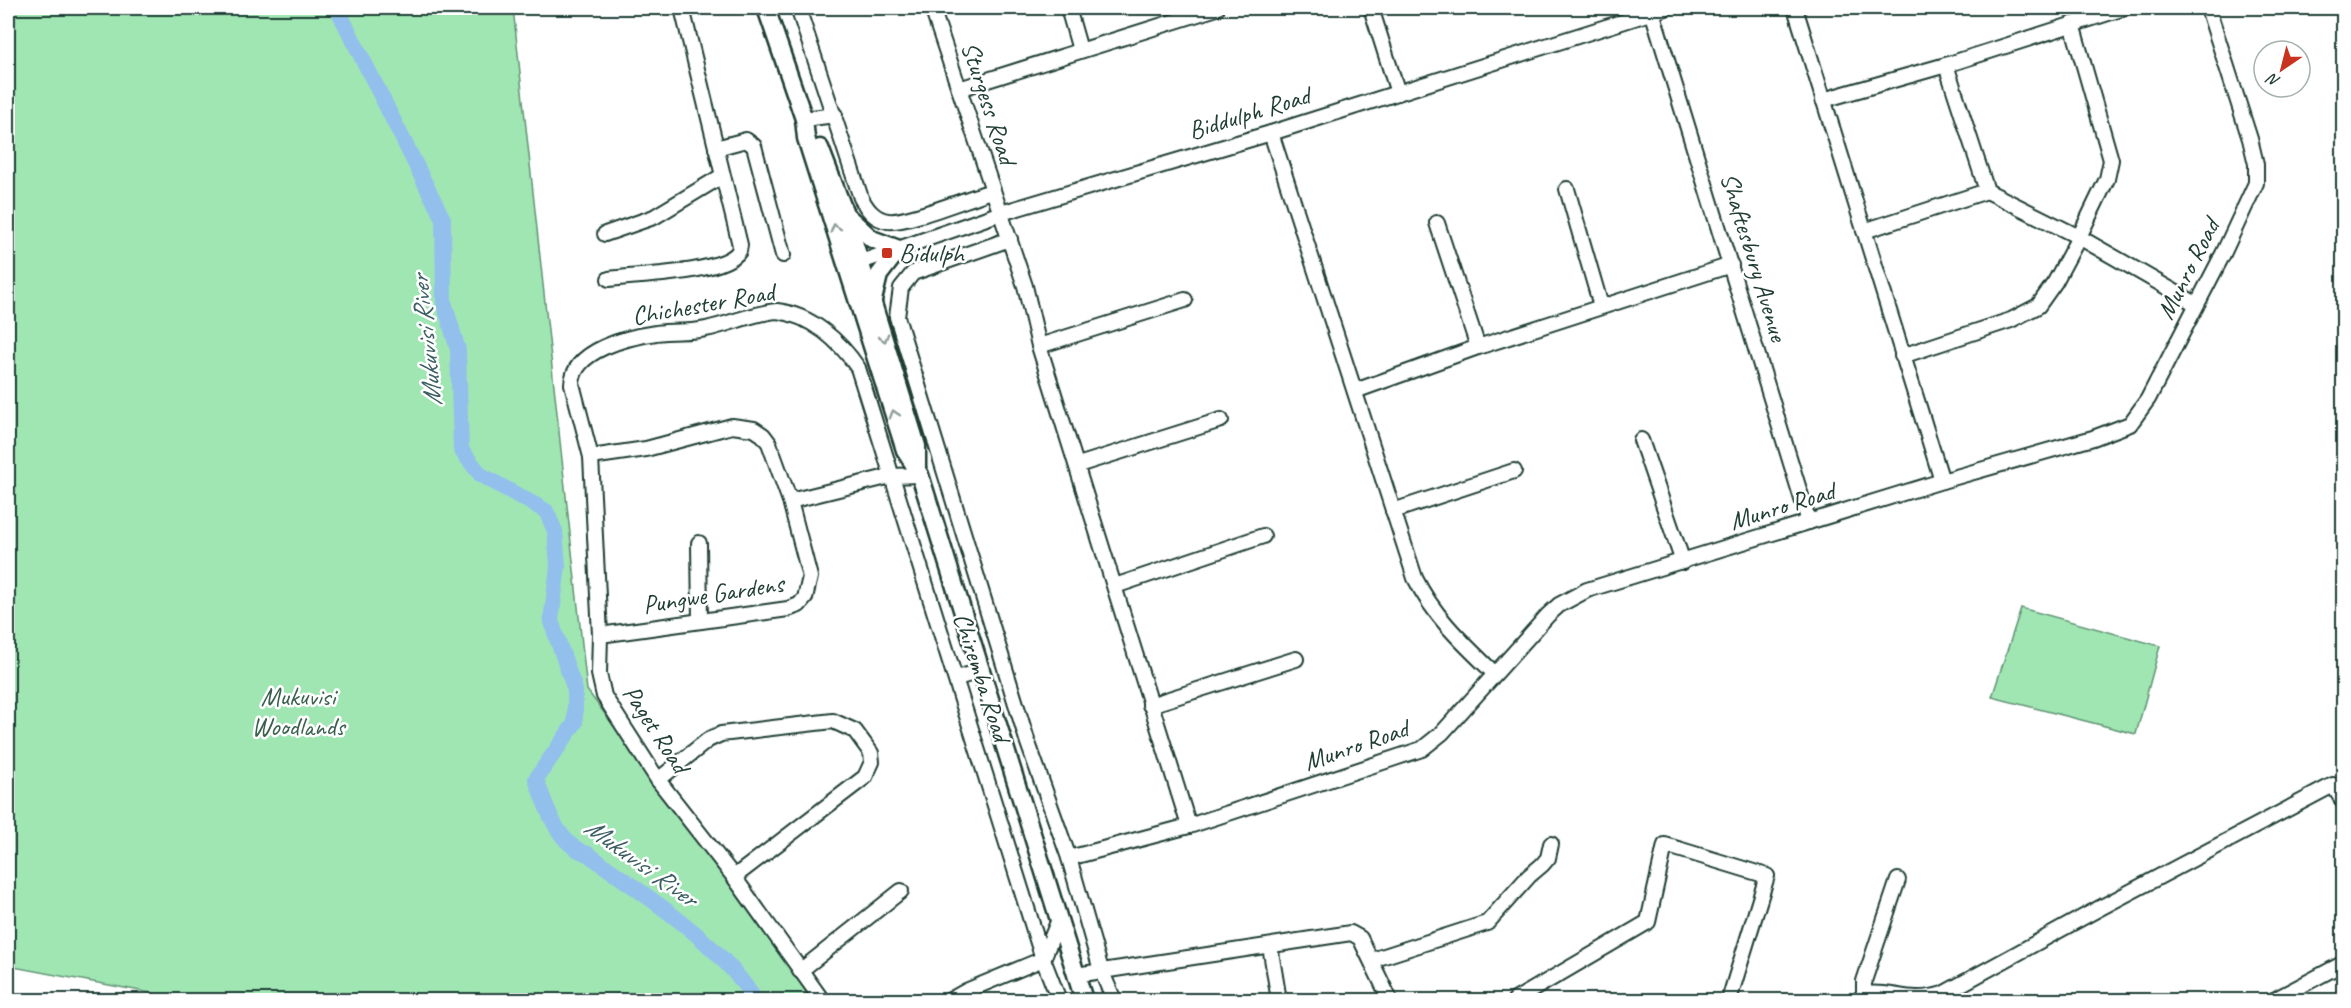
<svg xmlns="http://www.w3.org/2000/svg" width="2351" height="1008" font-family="Caveat,sans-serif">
<rect width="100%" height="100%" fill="#fff"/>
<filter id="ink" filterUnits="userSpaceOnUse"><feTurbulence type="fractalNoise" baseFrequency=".0167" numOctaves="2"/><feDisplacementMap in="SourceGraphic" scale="12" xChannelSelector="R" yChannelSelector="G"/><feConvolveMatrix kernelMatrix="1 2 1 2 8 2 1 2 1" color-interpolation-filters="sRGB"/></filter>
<g filter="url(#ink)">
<g fill="#a0e6b3" stroke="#609274" stroke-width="1.5">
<polygon points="8,8 513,8 587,690 818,1000 188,1000 8,966"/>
<polygon points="2021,608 2160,646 2136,734 1992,697"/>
</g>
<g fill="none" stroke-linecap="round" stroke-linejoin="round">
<path stroke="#93bfed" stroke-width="16" d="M337,8L443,219L444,302L458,350L461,450L481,475L546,511L555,531L558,566L551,621L575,690V723L536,779C546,806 557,845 588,854C646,897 716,938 755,1000"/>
<g stroke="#1f3d34" stroke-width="18">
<g id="minor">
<path d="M798,8L861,198C867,209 874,219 888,221C905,224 971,197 992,191"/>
<polyline points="932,8 1025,286 1039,346 1189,826"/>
<polyline points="1068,8 1080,50"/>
<polyline points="1371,8 1398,93"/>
<polyline points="1651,8 1809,522"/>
<polyline points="1795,8 1942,481"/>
<polyline points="959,89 1217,8"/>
<polyline points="1823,100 1946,65 2124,8"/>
<polyline points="804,119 835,115"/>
<path d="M1271,133L1415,578C1434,617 1464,644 1494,673"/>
<polyline points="716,148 746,140 754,146 783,255"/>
<polyline points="1567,189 1601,306"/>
<polyline points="1987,191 2079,237 2196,304"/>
<polyline points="1437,223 1478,347"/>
<polyline points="1864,231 1987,191 1946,65"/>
<polyline points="605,234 654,217 722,176"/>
<polyline points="1010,239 913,273 901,288 897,317 1028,743 1069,858 1101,970 1114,1000"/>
<polyline points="852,265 1001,213 1271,133 1666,8"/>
<path d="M609,279C637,275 724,274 739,251L740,245L682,8"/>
<polyline points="1039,346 1185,300"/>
<polyline points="1902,356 2011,320 2038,306 2055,282 2079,237 2107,179 2111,160 2072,24"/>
<polyline points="1355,391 1478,347 1731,265"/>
<polyline points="1641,440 1683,562"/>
<polyline points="591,457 646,449 732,426 754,429 763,435 769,443 790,501 810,577 805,598 799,605 788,609 600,635"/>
<polyline points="1078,465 1221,420"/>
<polyline points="790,501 891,476 920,475"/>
<polyline points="1393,511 1514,471"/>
<polyline points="699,543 700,621"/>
<polyline points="1115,586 1263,536"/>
<polyline points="957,678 980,671"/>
<polyline points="1150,705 1296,659"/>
<polyline points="658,780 708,740 721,734 833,721 855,731 871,753 872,762 865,777 734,877"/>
<polyline points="1069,858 1189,826 1422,749 1442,733 1548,615 1559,605 1587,590 1942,481 2093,438 2130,424 2148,399 2223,254 2256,183 2256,164 2250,139 2208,8"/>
<polyline points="1270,946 1279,1000"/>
<polyline points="1372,960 1487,923 1529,876 1542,865 1548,858 1551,844"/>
<polyline points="800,971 901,891"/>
<polyline points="1076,975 1351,933 1360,938 1390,1000"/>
<polyline points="1864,994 1864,981 1898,880"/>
<path d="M822,1000L734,877L658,780L604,696L599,674L600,635L591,457L572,384C573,350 628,337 656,333C673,330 690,333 706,329C730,324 753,313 777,311C811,315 840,341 858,368L1043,959L1059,1000"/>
<polyline points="950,1000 966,991 1043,959 1058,922"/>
<polyline points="1515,1000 1648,922 1665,845 1767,876 1729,1000"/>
<path d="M1859,1000L1864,994C1894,990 1908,1005 1943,994L2098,909L2333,785L2344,803"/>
<polyline points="2274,1000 2344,963"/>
</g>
</g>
<g stroke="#1f3d34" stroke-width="21">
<g id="major">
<polyline points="766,8 804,119 806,138 905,450 920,475 1084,1000"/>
<polyline points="820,148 846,216 917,446 917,467"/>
<polyline points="847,216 872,239 899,249 879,275 873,300"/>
</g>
</g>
<use href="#minor" stroke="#fff" stroke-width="14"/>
<use href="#major" stroke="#fff" stroke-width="16"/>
</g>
<defs><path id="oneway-chevron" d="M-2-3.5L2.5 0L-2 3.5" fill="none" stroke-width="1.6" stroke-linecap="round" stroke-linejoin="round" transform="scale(1.5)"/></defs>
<g stroke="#8f9e9a">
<use href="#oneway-chevron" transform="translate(835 228) rotate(-107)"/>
<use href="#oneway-chevron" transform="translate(884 338) rotate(73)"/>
<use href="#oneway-chevron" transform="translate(894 414) rotate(-107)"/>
</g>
</g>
<rect fill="#c8321e" stroke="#fff" stroke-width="2" x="881" y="247" width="12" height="12" rx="3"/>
<g text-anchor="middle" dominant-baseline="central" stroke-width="5" stroke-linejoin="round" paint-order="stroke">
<g font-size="26" fill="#1f3d34" stroke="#fff">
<text transform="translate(989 103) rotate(72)">Sturgess Road</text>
<text transform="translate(1249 113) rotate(-17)">Biddulph Road</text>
<text transform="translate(1754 257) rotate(73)">Shaftesbury Avenue</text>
<text transform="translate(2188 269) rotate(-63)">Munro Road</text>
<text transform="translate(703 304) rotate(-10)">Chichester Road</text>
<text transform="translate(1782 506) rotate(-17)">Munro Road</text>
<text transform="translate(713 594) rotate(-9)">Pungwe Gardens</text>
<text transform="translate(982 677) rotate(72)">Chiremba Road</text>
<text transform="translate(656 729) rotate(57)">Paget Road</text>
<text transform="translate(1356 745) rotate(-19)">Munro Road</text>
</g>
<g font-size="26" fill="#1f3d34" stroke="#fff" text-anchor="start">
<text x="899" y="253">Bidulph</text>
</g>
<g font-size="26" fill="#395f4d" stroke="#fff">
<text x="298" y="696">Mukuvisi<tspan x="298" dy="30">Woodlands</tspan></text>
</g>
<g font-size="27" font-style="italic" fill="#3c5e62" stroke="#fff">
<text transform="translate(426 341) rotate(-96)">Mukuvisi River</text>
<text transform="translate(641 862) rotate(36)">Mukuvisi River</text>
</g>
</g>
<rect width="2351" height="1008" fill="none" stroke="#fff" stroke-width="30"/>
<rect x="15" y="15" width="2321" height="978" fill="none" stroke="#1f3d34" stroke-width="2" filter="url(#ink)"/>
<g transform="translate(2282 69) rotate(215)"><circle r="28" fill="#ffffff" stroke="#a5b1ae" stroke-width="1.5"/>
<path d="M0-4.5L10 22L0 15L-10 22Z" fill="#c8321e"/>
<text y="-9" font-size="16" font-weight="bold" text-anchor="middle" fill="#1f3d34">N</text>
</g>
</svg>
